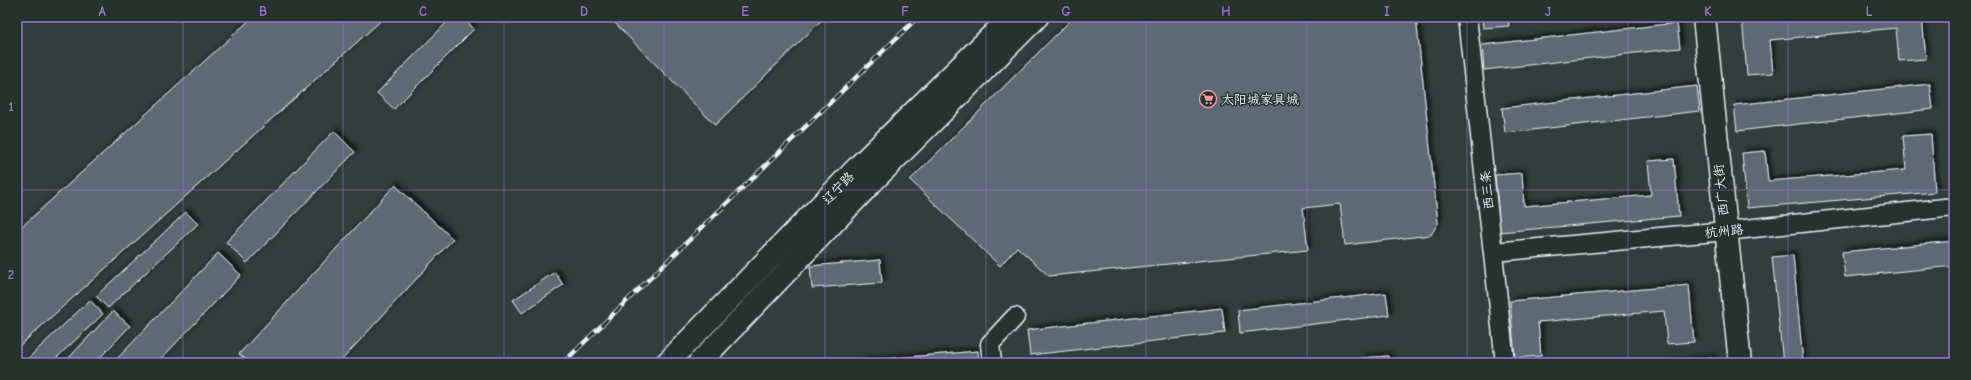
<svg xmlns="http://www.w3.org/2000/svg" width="1971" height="380" font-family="'Comic Neue','LXGW WenKai TC',sans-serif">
<defs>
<filter id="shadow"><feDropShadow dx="3.5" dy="-3.5" stdDeviation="2" flood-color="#0009"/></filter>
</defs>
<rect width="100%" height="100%" fill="#313e3b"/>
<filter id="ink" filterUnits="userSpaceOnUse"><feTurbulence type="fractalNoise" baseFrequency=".025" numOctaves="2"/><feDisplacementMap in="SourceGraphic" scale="8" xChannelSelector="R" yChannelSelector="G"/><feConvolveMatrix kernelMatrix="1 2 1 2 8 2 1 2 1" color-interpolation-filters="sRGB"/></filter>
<g filter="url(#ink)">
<g fill="#5d6b74" stroke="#e8f1f8" filter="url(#shadow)">
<polygon points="253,17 385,17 17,348 17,231"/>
<polygon points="452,17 463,17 474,29 394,109 377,93"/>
<polygon points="609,17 825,17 715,125"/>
<polygon points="1074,17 1416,17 1438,223 1431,235 1345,245 1340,204 1303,208 1308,250 1049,276 1017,247 1000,266 910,180"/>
<polygon points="1482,17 1508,17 1509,26 1483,28"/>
<polygon points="1756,17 1922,17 1926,59 1899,61 1896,28 1770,40 1773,73 1747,75 1742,18"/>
<polygon points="1677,23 1680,48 1484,70 1482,45"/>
<polygon points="1930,84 1933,109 1737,131 1734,105"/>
<polygon points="1697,86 1700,111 1505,133 1502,108"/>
<polygon points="334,131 355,152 247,263 226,242"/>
<polygon points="1931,134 1935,192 1747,208 1742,153 1765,151 1768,181 1906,170 1903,136"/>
<polygon points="1674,159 1679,216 1500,232 1495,175 1522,173 1524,206 1651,195 1648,161"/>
<polygon points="395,185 453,239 339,363 250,363 239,354"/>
<polygon points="186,212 198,224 108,308 96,296"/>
<polygon points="1954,241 1954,266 1845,277 1842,252"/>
<polygon points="218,253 241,275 157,363 113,363"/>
<polygon points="1793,255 1803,363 1783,363 1772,257"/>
<polygon points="880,260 882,283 812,288 810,266"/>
<polygon points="555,272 563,285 522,313 513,300"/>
<polygon points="1689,285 1694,342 1667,344 1664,311 1538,322 1541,356 1515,358 1510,301"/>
<polygon points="1386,293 1389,315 1240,333 1238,310"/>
<polygon points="90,300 103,314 51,363 23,363"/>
<polygon points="1222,308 1225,333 1030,355 1027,330"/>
<polygon points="113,311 130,326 95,363 64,363"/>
<polygon points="978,351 979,363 861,363 861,361"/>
<polygon points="1388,356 1389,363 1361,363 1361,358"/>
<polygon points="1712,358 1712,363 1670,363"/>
</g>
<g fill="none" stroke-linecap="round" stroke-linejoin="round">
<g stroke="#e8f1f8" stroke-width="21">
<g id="minor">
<polyline points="1467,17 1505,363"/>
<polyline points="1494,252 1726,231 1954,207"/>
<polyline points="992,363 990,344 1015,317"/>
</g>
</g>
<g stroke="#e8f1f8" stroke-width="25">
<g id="major">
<polyline points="1704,17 1740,363"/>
<polyline points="667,363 859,166 1011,17"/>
<polyline points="699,363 873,181 1037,17"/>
</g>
</g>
<use href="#minor" stroke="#26332d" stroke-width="18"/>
<use href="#major" stroke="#26332d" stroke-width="22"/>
<g stroke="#e8f1f8" stroke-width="4.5">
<polyline id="rail" points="563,363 918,17"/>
</g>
<use href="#rail" stroke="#26332d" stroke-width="3" stroke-dasharray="9" stroke-linecap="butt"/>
</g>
</g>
<path fill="none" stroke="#a171d3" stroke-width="1" stroke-opacity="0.55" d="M183,17V363M343,17V363M504,17V363M664,17V363M825,17V363M986,17V363M1146,17V363M1307,17V363M1467,17V363M1628,17V363M1788,17V363M17,190H1954"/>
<defs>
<g id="supermarket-ring" transform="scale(0.9)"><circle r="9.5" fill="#26332d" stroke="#ff9aa2" stroke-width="1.5"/><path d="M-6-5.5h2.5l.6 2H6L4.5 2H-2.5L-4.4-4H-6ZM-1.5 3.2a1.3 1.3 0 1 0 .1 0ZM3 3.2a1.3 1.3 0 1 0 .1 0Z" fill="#ff9aa2"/></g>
</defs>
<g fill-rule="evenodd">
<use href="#supermarket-ring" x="1208" y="99"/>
</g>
<g text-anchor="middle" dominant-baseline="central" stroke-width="3" stroke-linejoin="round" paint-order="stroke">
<g font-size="13" fill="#e8f1f8" stroke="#26332d" text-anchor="start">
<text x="1221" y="99">太阳城家具城</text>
</g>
<g font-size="13" fill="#e8f1f8" stroke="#26332d">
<text transform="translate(838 188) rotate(-46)">辽宁路</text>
<text transform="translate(1487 190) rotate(-96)">西三条</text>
<text transform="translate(1721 190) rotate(-96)">西广大街</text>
<text transform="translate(1724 231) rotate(-6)">杭州路</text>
</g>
</g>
<rect width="1971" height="380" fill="none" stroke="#26332d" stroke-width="44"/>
<rect x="22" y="22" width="1927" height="336" fill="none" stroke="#a171d3" stroke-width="1.5"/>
<g font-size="13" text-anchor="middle" font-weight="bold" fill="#a171d3">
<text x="102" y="16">A</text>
<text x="263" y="16">B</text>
<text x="423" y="16">C</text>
<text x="584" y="16">D</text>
<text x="745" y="16">E</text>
<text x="905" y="16">F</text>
<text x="1066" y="16">G</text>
<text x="1226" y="16">H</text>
<text x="1387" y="16">I</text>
<text x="1548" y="16">J</text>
<text x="1708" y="16">K</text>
<text x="1869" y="16">L</text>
<text x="11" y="111">1</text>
<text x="11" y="279">2</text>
</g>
</svg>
